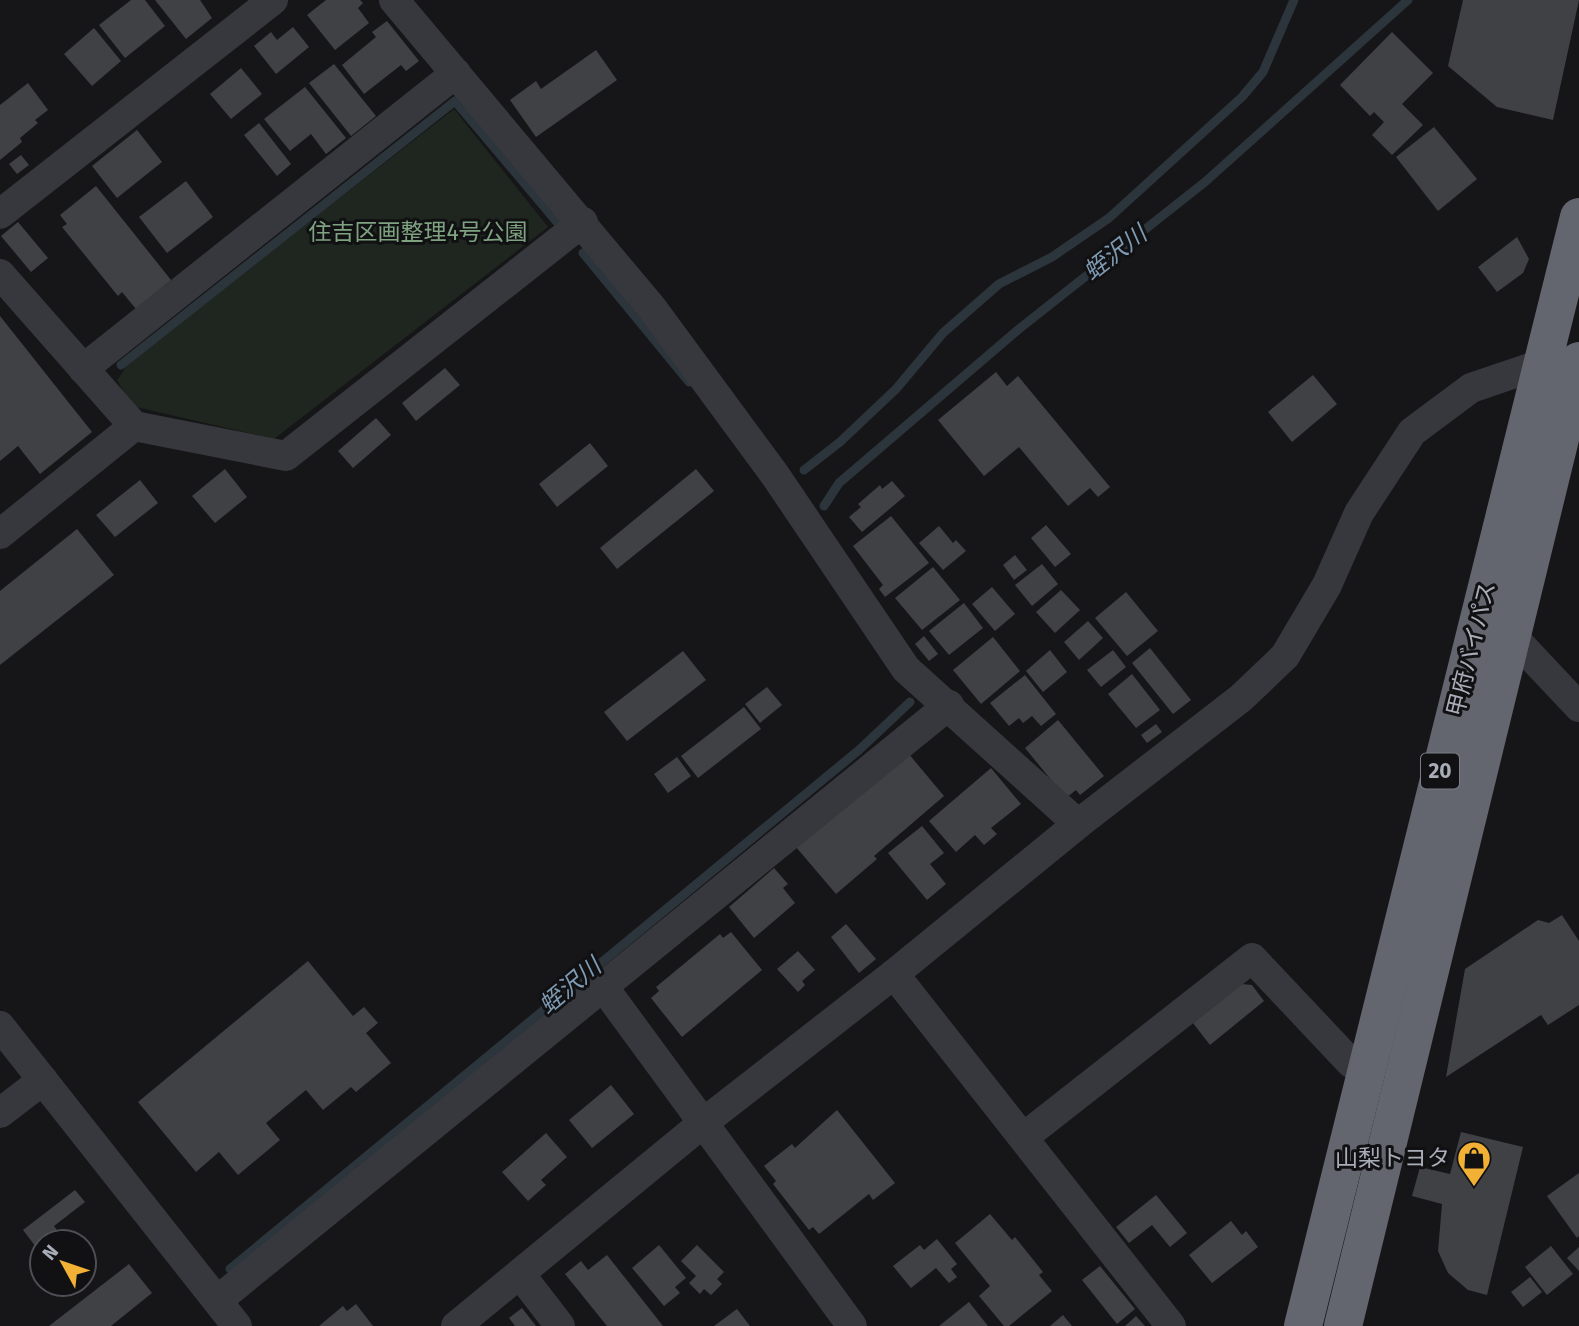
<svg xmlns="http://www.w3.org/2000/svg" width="1579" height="1326" font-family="'Fira Sans','Noto Sans JP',sans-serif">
<rect width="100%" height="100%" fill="#161618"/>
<polygon fill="#1e261f" points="454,109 548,227 274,439 132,406 117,380 130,361"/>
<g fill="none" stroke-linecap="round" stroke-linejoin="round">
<g stroke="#2c353c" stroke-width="9">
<polyline points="583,253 689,382"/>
<polyline points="121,365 455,101 557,222"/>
<polyline points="804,470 840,442 896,389 943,333 999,284 1052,257 1109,218 1242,97 1263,72 1294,0"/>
<polyline points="824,506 839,483 1019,329 1205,182 1408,0"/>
<polyline points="230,1269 859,750 910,702"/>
</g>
</g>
<g fill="#404145">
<polygon points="131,0 145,0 165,26 125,58 99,25"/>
<polygon points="155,0 200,0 212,18 186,39"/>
<polygon points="326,0 360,0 363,3 358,8 369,23 335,50 307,15"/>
<polygon points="1463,0 1579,0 1553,120 1497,107 1448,66"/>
<polygon points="387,21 419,61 406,71 401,65 364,94 342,65 376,37 372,32"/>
<polygon points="293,27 309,47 276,74 254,46 271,32 277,40"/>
<polygon points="94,28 121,61 92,86 64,54"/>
<polygon points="1392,32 1433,73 1402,104 1423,125 1392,155 1372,135 1384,122 1374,112 1370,116 1340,85"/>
<polygon points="596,50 617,80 536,137 510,100 536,81 541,89"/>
<polygon points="334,64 376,116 351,136 309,83"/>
<polygon points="241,68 262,94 231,119 210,94"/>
<polygon points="28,83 48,110 35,120 38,123 20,138 22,142 0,160 0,105"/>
<polygon points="305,87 346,138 326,154 311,134 290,151 264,119"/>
<polygon points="259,123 291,164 277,176 244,135"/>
<polygon points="1434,127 1477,179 1438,211 1396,157"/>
<polygon points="137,130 162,162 117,198 92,166"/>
<polygon points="21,155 29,165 17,174 9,164"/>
<polygon points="186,181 213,217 167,253 139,217"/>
<polygon points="96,186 171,280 136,309 122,292 118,296 62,227 67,224 60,215"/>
<polygon points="18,222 48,258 31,272 1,236"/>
<polygon points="1517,237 1529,259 1523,273 1497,292 1478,267"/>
<polygon points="0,316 92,432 40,474 18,446 0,461"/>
<polygon points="445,368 460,385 416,421 402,403"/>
<polygon points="996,372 1007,386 1018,376 1110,487 1098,497 1090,488 1068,506 1019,447 984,476 938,420"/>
<polygon points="1313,375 1337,404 1292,442 1268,412"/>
<polygon points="376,418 391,435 353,468 338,451"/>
<polygon points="590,443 608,466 557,507 539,484"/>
<polygon points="225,469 247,497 215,523 192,496"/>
<polygon points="696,469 714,491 617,569 600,548"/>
<polygon points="140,480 158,503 115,537 96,515"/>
<polygon points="892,481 905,496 862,532 849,517 861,507 858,504 880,485 882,489"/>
<polygon points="891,516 929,563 885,597 879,589 883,585 853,546"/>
<polygon points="1046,525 1071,554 1055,567 1031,538"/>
<polygon points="939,526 953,543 956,540 966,551 943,570 919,543"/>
<polygon points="77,529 114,575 0,665 0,591"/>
<polygon points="1015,555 1027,570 1014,580 1003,565"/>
<polygon points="1042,564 1058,584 1032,606 1015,585"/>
<polygon points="933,567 960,600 922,630 895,598"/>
<polygon points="992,587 1015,614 995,631 972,604"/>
<polygon points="1061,590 1080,610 1055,633 1036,612"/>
<polygon points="1126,592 1158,631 1127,656 1095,618"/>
<polygon points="964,603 983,628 949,655 929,631"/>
<polygon points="1088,621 1103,638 1079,660 1064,642"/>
<polygon points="924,636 938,654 929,661 915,644"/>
<polygon points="993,637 1020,671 981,704 953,670"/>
<polygon points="1150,648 1191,700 1173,714 1132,663"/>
<polygon points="1050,650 1067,672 1043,692 1026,671"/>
<polygon points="1113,650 1126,667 1101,687 1087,670"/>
<polygon points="683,651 706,680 627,741 604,712"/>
<polygon points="1132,674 1160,710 1136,728 1108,694"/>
<polygon points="1025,675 1056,714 1041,726 1032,716 1023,723 1019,718 1009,726 990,703"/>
<polygon points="767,687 782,705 760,723 745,704"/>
<polygon points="744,707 761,729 698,778 681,756"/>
<polygon points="1058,720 1104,776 1080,795 1076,790 1066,798 1025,748"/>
<polygon points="1156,724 1162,732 1147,743 1141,735"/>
<polygon points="908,753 944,796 874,856 877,859 836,894 796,847"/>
<polygon points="677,757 691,776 668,793 654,774"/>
<polygon points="991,768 1021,804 991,828 997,834 984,845 975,835 956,852 929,821"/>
<polygon points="922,826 944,853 930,864 946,884 927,900 888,853"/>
<polygon points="774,868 788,884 783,888 795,903 754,938 729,907"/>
<polygon points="1562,915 1579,941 1579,1005 1548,1025 1541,1015 1446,1077 1465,969 1538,920 1549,923"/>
<polygon points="846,924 876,959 859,973 831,937"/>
<polygon points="731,932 762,970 682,1037 651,998 659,991 656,987 720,934 723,938"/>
<polygon points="798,951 815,970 802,981 805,985 798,992 777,969"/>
<polygon points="308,961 353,1016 364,1007 378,1023 366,1033 391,1063 356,1092 351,1087 323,1110 306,1090 266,1123 280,1140 238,1175 219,1152 196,1172 138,1102"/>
<polygon points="1242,984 1252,985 1264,1001 1210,1045 1193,1023"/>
<polygon points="611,1085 634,1114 592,1148 569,1120"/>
<polygon points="837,1110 895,1183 873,1200 869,1194 819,1234 813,1227 809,1230 773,1184 776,1181 764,1166 792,1144 795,1148"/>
<polygon points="1461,1132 1523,1147 1487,1295 1468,1290 1448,1273 1438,1251 1442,1204 1412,1196 1420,1167 1450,1174"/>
<polygon points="546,1133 567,1157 541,1180 546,1185 528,1201 502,1172"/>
<polygon points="1579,1173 1579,1236 1577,1238 1547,1196"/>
<polygon points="75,1190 85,1202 54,1226 63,1238 59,1242 42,1242 42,1255 23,1230"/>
<polygon points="1156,1195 1187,1233 1170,1247 1152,1225 1129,1243 1116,1227"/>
<polygon points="990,1214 1012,1240 1015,1237 1043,1272 1039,1275 1052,1291 1009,1326 1004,1326 979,1296 990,1286 955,1243"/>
<polygon points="1231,1221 1242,1235 1246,1231 1258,1247 1212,1283 1189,1255"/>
<polygon points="937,1239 957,1264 951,1269 957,1277 949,1283 936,1268 911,1288 893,1266 920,1245 924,1250"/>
<polygon points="659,1245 686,1278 675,1287 680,1293 664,1306 632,1268"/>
<polygon points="697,1245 724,1272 717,1279 722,1284 711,1295 704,1289 700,1294 689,1283 696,1276 681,1261"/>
<polygon points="1551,1246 1573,1274 1547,1295 1525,1267"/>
<polygon points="1579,1247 1579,1271 1567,1258"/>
<polygon points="607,1255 663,1326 607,1326 565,1274 581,1261 588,1270"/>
<polygon points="129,1264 152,1293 111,1326 49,1326"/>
<polygon points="1100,1266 1135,1309 1117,1324 1082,1280"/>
<polygon points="1530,1277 1542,1292 1523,1307 1511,1292"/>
<polygon points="969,1302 988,1326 939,1326"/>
<polygon points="356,1304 373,1326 319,1326 343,1306 347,1311"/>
<polygon points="522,1308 536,1326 515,1326 509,1318"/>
<polygon points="737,1309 750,1326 714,1326"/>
<polygon points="1063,1315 1072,1326 1050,1326"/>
<polygon points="1136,1316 1145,1326 1125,1326"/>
</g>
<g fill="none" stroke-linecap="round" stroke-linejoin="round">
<g stroke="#37383d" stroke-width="30">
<polyline points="394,0 652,308 775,475 906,669 1078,824"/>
<polyline points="0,214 273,0"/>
<polyline points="0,274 134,426 286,456 583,222"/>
<polyline points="83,369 456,73"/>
<polyline points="0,534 134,426"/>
<polyline points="1513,637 1579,707"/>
<polyline points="894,974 1171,1326"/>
<polyline points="602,985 852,1326"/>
<polyline points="0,1026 237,1326"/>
<polyline points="0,1113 43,1080"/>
<polyline points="1024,1137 1252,958 1351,1063 1366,1068"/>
<polyline points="520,1274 560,1326"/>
<polyline points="218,1300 949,705"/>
<polyline points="456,1326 703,1123 894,974 1078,824 1241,698 1285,656 1327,585 1359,513 1412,432 1471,388 1559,358"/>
</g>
<g stroke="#63666e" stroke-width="38">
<polyline points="1303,1326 1579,217"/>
<polyline points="1343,1326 1579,361"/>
</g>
</g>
<defs>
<g id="shop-pin" transform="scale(1.75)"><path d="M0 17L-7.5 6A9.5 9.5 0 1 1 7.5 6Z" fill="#f2b134" stroke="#111113"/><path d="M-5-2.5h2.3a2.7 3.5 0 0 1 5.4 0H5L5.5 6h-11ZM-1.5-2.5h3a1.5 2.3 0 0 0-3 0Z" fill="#111"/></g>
</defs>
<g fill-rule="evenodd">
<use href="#shop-pin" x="1474" y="1158"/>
</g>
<g text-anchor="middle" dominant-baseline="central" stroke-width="6" stroke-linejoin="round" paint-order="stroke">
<rect fill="#111113" stroke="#7b7e86" stroke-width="2" x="1421" y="753.5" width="38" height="35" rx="5"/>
<g font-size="21" font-weight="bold" fill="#a8adb8">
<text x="1440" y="771">20</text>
</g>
<g font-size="23" fill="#7fa381" stroke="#111113">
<text x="418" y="232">住吉区画整理4号公園</text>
</g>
<g font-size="23" fill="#a8adb8" stroke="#111113">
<text transform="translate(1471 649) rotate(-76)">甲府バイパス</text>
</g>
<g font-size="23" fill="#a8adb8" stroke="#111113" text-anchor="end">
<text x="1450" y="1158">山梨トヨタ</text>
</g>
<g font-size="24" font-style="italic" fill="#7f9bb3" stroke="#111113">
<text transform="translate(1115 253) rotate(-38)">蛭沢川</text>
<text transform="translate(570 986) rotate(-40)">蛭沢川</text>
</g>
</g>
<g transform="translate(63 1263) rotate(310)"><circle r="33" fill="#111113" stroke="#4d4f55" stroke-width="2"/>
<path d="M0-5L12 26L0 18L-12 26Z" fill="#f2b134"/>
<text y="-10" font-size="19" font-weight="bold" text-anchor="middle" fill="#a8adb8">N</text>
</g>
</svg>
